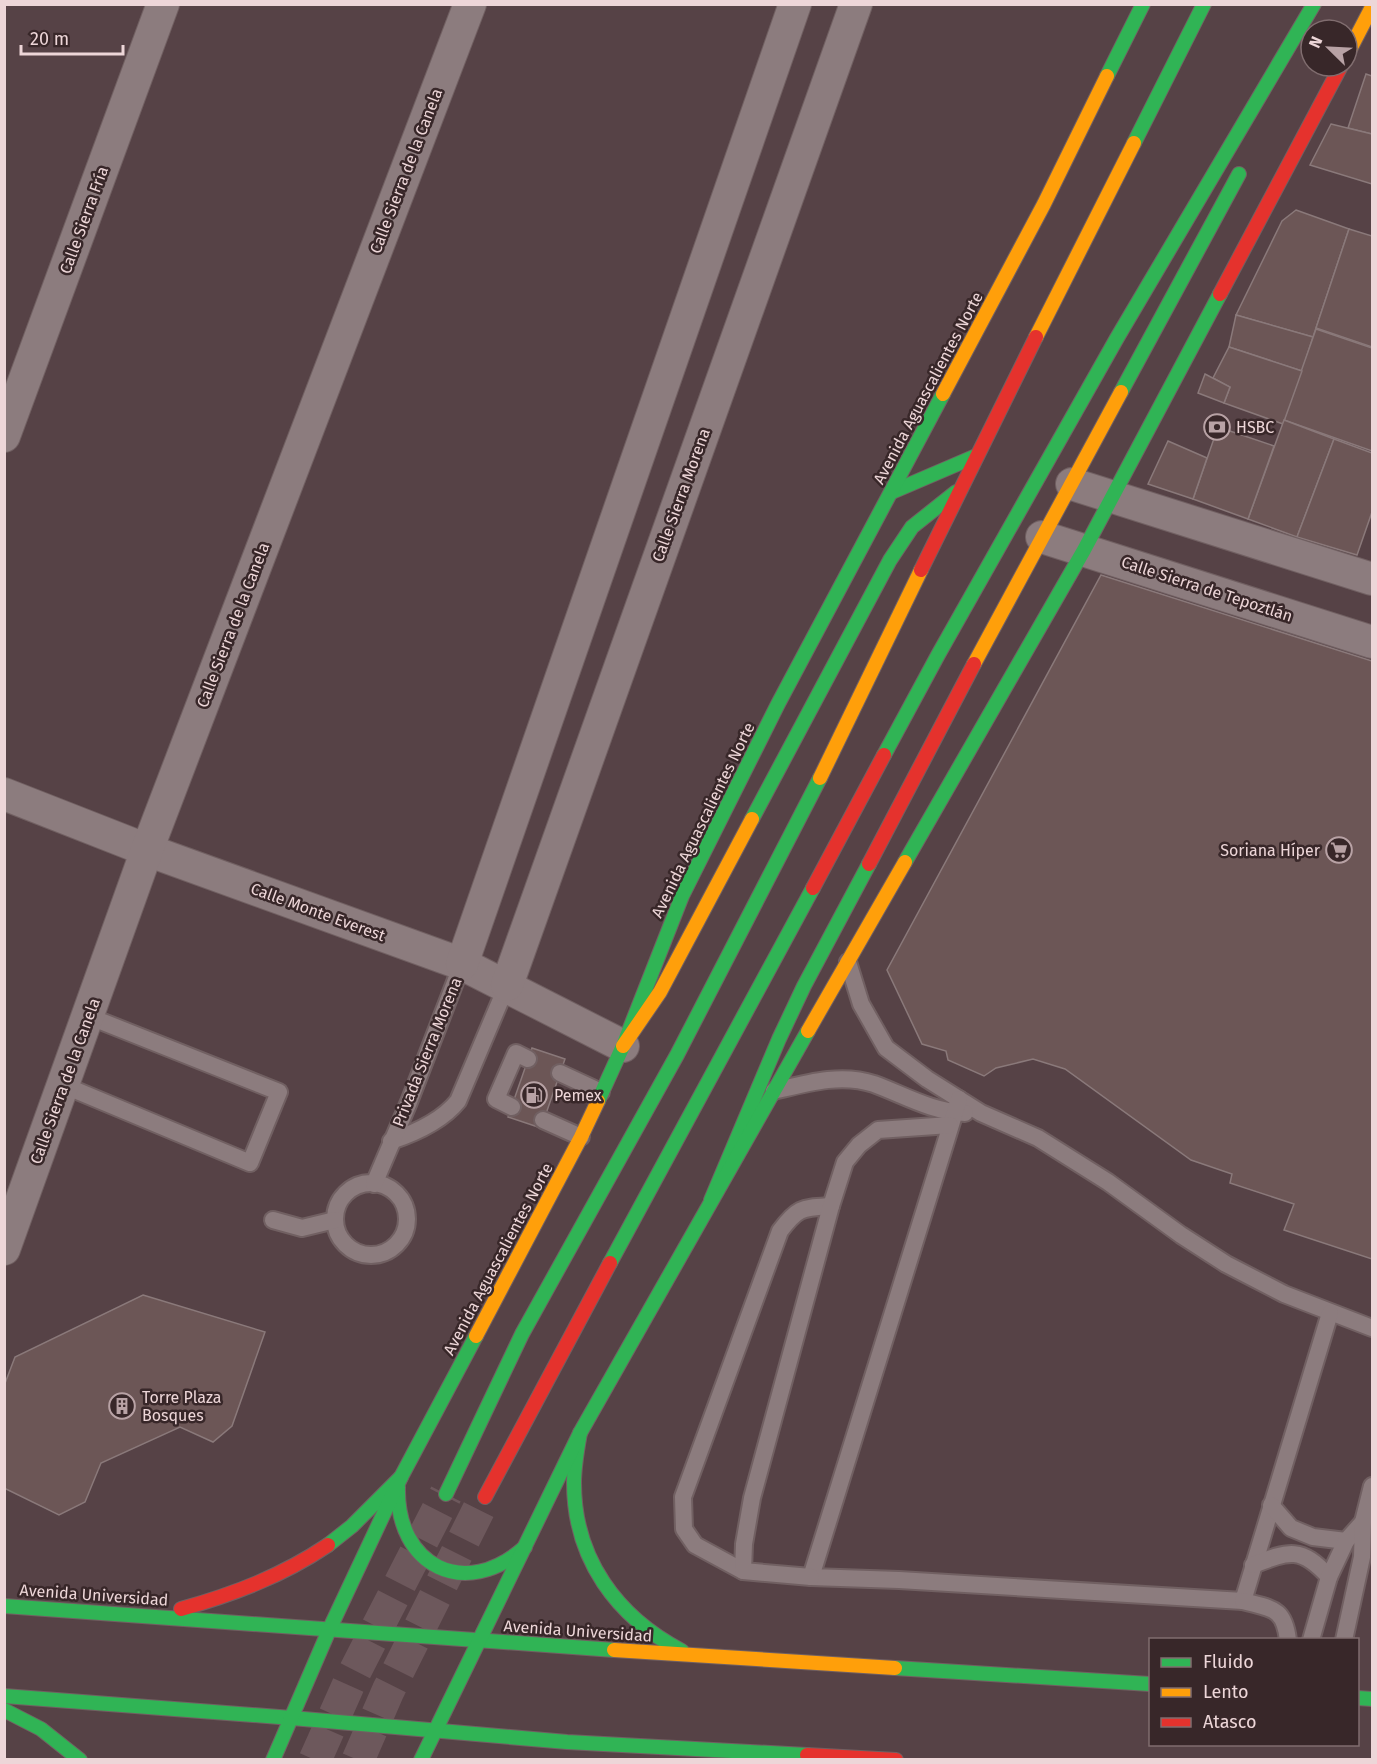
<svg xmlns="http://www.w3.org/2000/svg" width="1377" height="1764" font-family="'Fira Sans',sans-serif">
<rect width="100%" height="100%" fill="#564246"/>
<g fill="#6c5656" stroke="#8a797a" stroke-width="1.5">
<polygon points="1366,74 1372,76 1372,134 1348,128"/>
<polygon points="1331,124 1372,134 1372,184 1310,165"/>
<polygon points="1296,210 1349,229 1313,337 1236,315 1282,221"/>
<polygon points="1349,229 1372,236 1372,347 1316,328"/>
<polygon points="1236,315 1313,337 1302,371 1229,347"/>
<polygon points="1316,329 1372,348 1372,451 1284,420"/>
<polygon points="1229,347 1302,371 1283,424 1224,403 1230,387 1213,378"/>
<polygon points="1205,374 1230,387 1224,403 1198,393"/>
<polygon points="1284,420 1334,439 1297,537 1248,519"/>
<polygon points="1218,427 1274,446 1248,519 1193,499"/>
<polygon points="1334,439 1372,453 1372,512 1357,555 1297,537"/>
<polygon points="1168,441 1207,458 1193,499 1148,484"/>
<polygon points="1101,575 1372,661 1372,1259 1284,1230 1294,1204 1230,1183 1232,1174 1191,1160 1065,1069 1033,1059 996,1068 984,1076 948,1060 946,1051 922,1044 887,970"/>
<polygon points="532,1048 565,1059 541,1128 508,1117"/>
<polygon points="143,1295 265,1332 232,1426 213,1442 180,1427 101,1463 85,1502 59,1515 4,1488 4,1386 15,1357"/>
</g>
<g fill="none" stroke-linecap="round" stroke-linejoin="round">
<g stroke="#6d585c" stroke-width="33" stroke-dasharray="33 16" stroke-linecap="butt">
<polyline points="315,1760 351,1679 446,1494"/>
<polyline points="358,1760 388,1691 485,1497"/>
</g>
<g stroke="#716062" stroke-width="20">
<g id="lane">
<polyline points="848,962 861,1004 886,1048 927,1079 981,1113 1038,1138 1108,1182 1181,1235 1226,1264 1284,1294 1372,1328"/>
<polyline points="560,1073 601,1092"/>
<polyline points="63,1085 250,1163 279,1092 88,1016"/>
<path d="M774,1091C807,1083 841,1073 874,1084C904,1095 932,1112 965,1113"/>
<polyline points="959,1099 811,1577 899,1580 1243,1601 1330,1313"/>
<polyline points="512,1107 496,1099 516,1053 528,1059"/>
<polyline points="543,1120 581,1137"/>
<path d="M391,1141C415,1133 442,1121 458,1101L507,985"/>
<circle cx="371" cy="1219" r="36"/>
<polyline points="374,1184 409,1102 462,964"/>
<polyline points="273,1220 302,1228 335,1220"/>
<polyline points="1271,1505 1291,1528 1313,1537 1346,1541"/>
<path d="M1253,1565C1289,1551 1301,1546 1329,1577"/>
<path d="M743,1571L695,1545L684,1529L683,1497L780,1231C798,1207 802,1208 831,1206"/>
<polyline points="811,1577 743,1571 744,1544 752,1498 831,1206 845,1162 859,1145 878,1130 950,1125"/>
<path d="M1243,1601C1272,1609 1284,1607 1288,1640"/>
<polyline points="1311,1640 1329,1577 1346,1541 1363,1522"/>
<polyline points="1344,1640 1362,1557 1363,1522 1372,1486"/>
</g>
</g>
<g stroke="#716062" stroke-width="34">
<g id="street">
<polyline points="4,436 163,4"/>
<polyline points="1072,484 1372,579"/>
<polyline points="1042,537 1372,642"/>
<polyline points="4,794 147,850 462,964 623,1046"/>
<polyline points="462,964 795,4"/>
<polyline points="507,985 856,4"/>
<polyline points="4,1249 147,850 470,4"/>
</g>
</g>
<g stroke="#716062" stroke-width="16">
<g id="fast">
<polyline points="1107,76 1143,4"/>
<polyline points="1134,143 1204,4"/>
<polyline points="1121,392 1239,174"/>
<polyline points="892,492 976,456"/>
<polyline points="884,755 938,655 1117,338 1314,4"/>
<polyline points="752,819 890,560 912,527 956,492"/>
<polyline points="905,862 1084,550 1220,294"/>
<polyline points="598,1101 623,1046 682,896 778,704 943,394"/>
<polyline points="711,1200 779,1039 804,986 869,864"/>
<polyline points="610,1263 813,888"/>
<path d="M580,1433C577,1450 574,1466 574,1483C574,1559 617,1617 682,1651"/>
<path d="M398,1487C396,1566 465,1601 525,1547"/>
<polyline points="446,1494 522,1334 677,1055 820,778"/>
<polyline points="328,1545 352,1526 401,1477"/>
<polyline points="4,1606 614,1650"/>
<polyline points="895,1668 1150,1684"/>
<polyline points="4,1696 292,1718 567,1742 807,1755"/>
<polyline points="1358,1698 1372,1699"/>
<polyline points="4,1710 41,1729 80,1760"/>
<polyline points="273,1760 330,1628 401,1477 476,1336"/>
<polyline points="421,1760 580,1433 808,1031"/>
</g>
</g>
<g stroke="#716062" stroke-width="16">
<g id="slow">
<polyline points="1347,55 1372,7"/>
<polyline points="1036,337 1134,143"/>
<polyline points="943,394 1044,204 1107,76"/>
<polyline points="974,664 1121,392"/>
<polyline points="820,778 921,570"/>
<polyline points="808,1031 905,862"/>
<polyline points="623,1046 660,992 752,819"/>
<polyline points="476,1336 581,1137 598,1101"/>
<polyline points="614,1650 895,1668"/>
</g>
</g>
<g stroke="#716062" stroke-width="16">
<g id="jam">
<polyline points="1220,294 1341,66"/>
<polyline points="921,570 1036,337"/>
<polyline points="869,864 974,664"/>
<polyline points="813,888 884,755"/>
<polyline points="485,1497 610,1263"/>
<path d="M181,1609C234,1594 282,1576 328,1545"/>
<polyline points="807,1755 896,1760"/>
</g>
</g>
<use href="#lane" stroke="#8c7c7e" stroke-width="16"/>
<use href="#street" stroke="#8c7c7e" stroke-width="32"/>
<use href="#fast" stroke="#30b455" stroke-width="14"/>
<use href="#slow" stroke="#ff9f0a" stroke-width="14"/>
<use href="#jam" stroke="#e5322d" stroke-width="14"/>
</g>
<defs>
<g id="bank-ring" transform="scale(1.35)"><circle r="9.5" fill="#382729" stroke="#b8a2a5" stroke-width="1.5"/><path d="M-6-4H6V4H-6ZM0-2.3a2.3 2.3 0 1 0 0 4.6a2.3 2.3 0 1 0 0-4.6Z" fill="#b8a2a5"/></g>
<g id="supermarket-ring" transform="scale(1.35)"><circle r="9.5" fill="#382729" stroke="#b8a2a5" stroke-width="1.5"/><path d="M-6-5.5h2.5l.6 2H6L4.5 2H-2.5L-4.4-4H-6ZM-1.5 3.2a1.3 1.3 0 1 0 .1 0ZM3 3.2a1.3 1.3 0 1 0 .1 0Z" fill="#b8a2a5"/></g>
<g id="fuel-ring" transform="scale(1.35)"><circle r="9.5" fill="#382729" stroke="#b8a2a5" stroke-width="1.5"/><path d="M-5.5-6h7V0h2V4h1.3V-2.5L3-4.5l.8-.8L6-3V5H2.5V1h-1V6h-7ZM-4.2-4.7v3.2H.2V-4.7Z" fill="#b8a2a5"/></g>
<g id="building-ring" transform="scale(1.35)"><circle r="9.5" fill="#382729" stroke="#b8a2a5" stroke-width="1.5"/><path d="M-4-6H4V6H1V3H-1V6H-4ZM-2.5-4.3h1.7v1.8h-1.7ZM.8-4.3h1.7v1.8H.8ZM-2.5-1h1.7V.8h-1.7ZM.8-1h1.7V.8H.8Z" fill="#b8a2a5"/></g>
</defs>
<g fill-rule="evenodd">
<use href="#bank-ring" x="1217" y="427"/>
<use href="#supermarket-ring" x="1339" y="850"/>
<use href="#fuel-ring" x="534" y="1095"/>
<use href="#building-ring" x="122" y="1406"/>
</g>
<g text-anchor="middle" dominant-baseline="central" stroke-width="5" stroke-linejoin="round" paint-order="stroke">
<g font-size="16" fill="#edd6d8" stroke="#382729">
<text transform="translate(406 171) rotate(-69)">Calle Sierra de la Canela</text>
<text transform="translate(84 220) rotate(-70)">Calle Sierra Fría</text>
<text transform="translate(928 388) rotate(-62)">Avenida Aguascalientes Norte</text>
<text transform="translate(681 495) rotate(-70)">Calle Sierra Morena</text>
<text transform="translate(1207 589) rotate(18)">Calle Sierra de Tepoztlán</text>
<text transform="translate(233 625) rotate(-69)">Calle Sierra de la Canela</text>
<text transform="translate(703 820) rotate(-64)">Avenida Aguascalientes Norte</text>
<text transform="translate(318 912) rotate(20)">Calle Monte Everest</text>
<text transform="translate(427 1052) rotate(-68)">Privada Sierra Morena</text>
<text transform="translate(65 1081) rotate(-70)">Calle Sierra de la Canela</text>
<text transform="translate(498 1259) rotate(-62)">Avenida Aguascalientes Norte</text>
<text transform="translate(94 1595) rotate(4)">Avenida Universidad</text>
<text transform="translate(578 1631) rotate(4)">Avenida Universidad</text>
</g>
<g font-size="16" fill="#edd6d8" stroke="#382729" text-anchor="start">
<text x="1236" y="427">HSBC</text>
<text x="1320" y="850" text-anchor="end">Soriana Híper</text>
<text x="554" y="1095">Pemex</text>
<text x="142" y="1397">Torre Plaza<tspan x="142" dy="18">Bosques</tspan></text>
</g>
</g>
<rect width="1377" height="1764" fill="none" stroke="#edd6d8" stroke-width="12"/>
<rect x="1149" y="1638" width="210" height="108" fill="#382729" stroke="#806d6f" stroke-width="1.5"/>
<rect x="1161" y="1658" width="30" height="9" fill="#30b455" stroke="#806d6f" stroke-width="1.5"/>
<text x="1203" y="1668" font-size="18" fill="#edd6d8">Fluido</text>
<rect x="1161" y="1688" width="30" height="9" fill="#ff9f0a" stroke="#806d6f" stroke-width="1.5"/>
<text x="1203" y="1698" font-size="18" fill="#edd6d8">Lento</text>
<rect x="1161" y="1718" width="30" height="9" fill="#e5322d" stroke="#806d6f" stroke-width="1.5"/>
<text x="1203" y="1728" font-size="18" fill="#edd6d8">Atasco</text>
<g transform="translate(1329 48) rotate(294)"><circle r="28" fill="#382729" stroke="#806d6f" stroke-width="1.5"/>
<path d="M0-4.5L10 22L0 15L-10 22Z" fill="#b8a2a5"/>
<text y="-9" font-size="16" font-weight="bold" text-anchor="middle" fill="#edd6d8">N</text>
</g>
<path d="M21 45v9h102v-9" fill="none" stroke="#edd6d8" stroke-width="3"/>
<text x="30" y="45" font-size="18" fill="#edd6d8" stroke="#382729" stroke-width="4.5" paint-order="stroke">20 m</text>
</svg>
